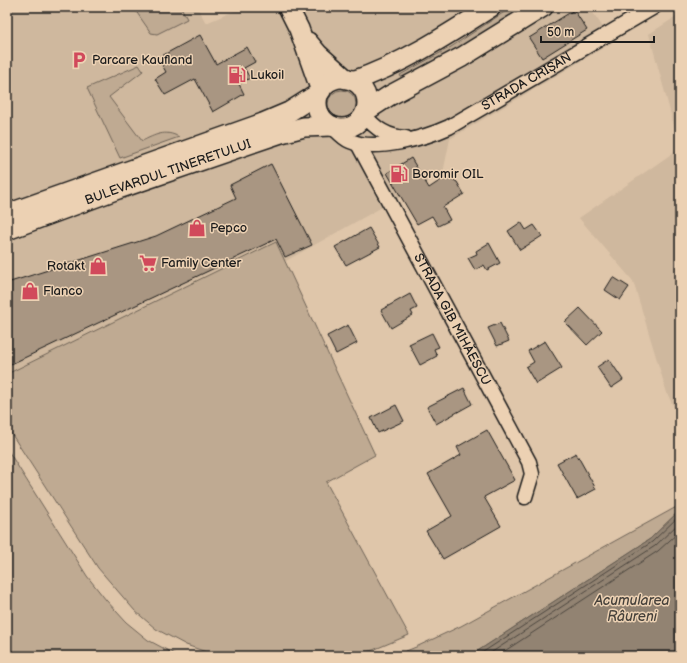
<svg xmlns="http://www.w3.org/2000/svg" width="687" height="663" font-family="'Balsamiq Sans',sans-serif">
<rect width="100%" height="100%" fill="#dfc6aa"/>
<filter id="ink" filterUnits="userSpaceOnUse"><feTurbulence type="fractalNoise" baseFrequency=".025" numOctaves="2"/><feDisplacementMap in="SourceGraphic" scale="8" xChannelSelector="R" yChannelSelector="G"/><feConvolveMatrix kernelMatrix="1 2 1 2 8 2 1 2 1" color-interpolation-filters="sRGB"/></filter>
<g filter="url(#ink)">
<g fill="#cfb89e">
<polygon points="7,7 197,7 206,23 244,7 589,7 613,42 450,139 443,173 284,262 276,242 7,374"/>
<polygon points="680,14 680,148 649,34"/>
<polygon points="680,148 680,420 667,393 633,281 579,218"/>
</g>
<g fill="#bfaa92" stroke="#6e6357">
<polygon points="133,7 181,7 187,19 157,34 151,33"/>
<polygon points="512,7 526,7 456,54 403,81 400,75 451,47"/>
<path d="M139,65L143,71L109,97L142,141C155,135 165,129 179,137L120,158L87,88Z"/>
<circle cx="342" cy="104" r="14"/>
<polygon points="276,242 375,455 326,482 409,635 373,650 351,656 218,656 186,645 156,629 135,611 98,568 7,427 7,374"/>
<polygon points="7,449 87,576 106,600 126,622 148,640 178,656 7,656"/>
<polygon points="680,505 680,510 650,539 470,656 394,656 416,647 461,626"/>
</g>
<polygon fill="#928372" stroke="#635a50" points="680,510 680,656 470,656 650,539"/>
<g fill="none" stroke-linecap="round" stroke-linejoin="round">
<g stroke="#4b453e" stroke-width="1">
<polyline points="477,656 652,542 680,515"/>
<polyline points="486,656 655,546 680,522"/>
<polyline points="497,656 658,551 680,531"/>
</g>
</g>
<g fill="#a99682" stroke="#1c1c1c">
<polygon points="574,10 587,30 542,58 529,38"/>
<polygon points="200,35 216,64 247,47 255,62 244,68 250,78 239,84 244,94 213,112 195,79 165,95 155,79 166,72 158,58"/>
<polygon points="411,158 429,188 447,176 457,182 464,194 443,207 450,220 438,226 432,216 417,224 387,173"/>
<polygon points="271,164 312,245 285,257 276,239 7,366 7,283 156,236 236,198 230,185"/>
<polygon points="521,222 526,230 534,225 542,236 520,250 508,231"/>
<polygon points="369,228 380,247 346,265 335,247"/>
<polygon points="489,243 500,263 487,270 484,265 475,270 468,258 477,254 476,251"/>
<polygon points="613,277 629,287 620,300 605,290"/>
<polygon points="410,294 417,308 411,311 413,315 391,328 381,310"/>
<polygon points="580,308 602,331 587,345 565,322"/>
<polygon points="500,323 509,341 497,346 488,328"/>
<polygon points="348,325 357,343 336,354 327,336"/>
<polygon points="432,333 439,347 434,349 437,356 420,365 409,344"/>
<polygon points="545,341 562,368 536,384 526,367 534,362 528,351"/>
<polygon points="609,359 623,380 611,388 597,367"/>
<polygon points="464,388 472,404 436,424 427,407"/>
<polygon points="396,405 404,421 378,433 371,418"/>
<polygon points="487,430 515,480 484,497 501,526 443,559 426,531 452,516 428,474 461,455 457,447"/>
<polygon points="576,453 596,489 577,499 557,463"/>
</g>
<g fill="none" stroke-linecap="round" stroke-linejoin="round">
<g stroke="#1c1c1c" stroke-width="17">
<g id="minor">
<path d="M364,115C376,129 387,137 406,138"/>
<path id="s1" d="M333,127C338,132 343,138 350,141C375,152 425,138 449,127L654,7"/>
<path id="s2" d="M358,144L529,462L532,474L525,497"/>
</g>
</g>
<g stroke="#1c1c1c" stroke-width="22">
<g id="secondary">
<polyline points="288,7 299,29 321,91"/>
<polyline points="308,42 318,54 346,79"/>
<circle cx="342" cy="103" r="25"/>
<path d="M353,81C403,64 447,35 491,7"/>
<polyline points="366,111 389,96 462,57 543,7"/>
<polyline points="7,214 263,123 289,112 319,93"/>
<path id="s3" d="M7,230L118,189L281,133L304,127L332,126"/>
</g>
</g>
<use href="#minor" stroke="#ecd1b3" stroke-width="14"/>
<use href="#secondary" stroke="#ecd1b3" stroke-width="19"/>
</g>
</g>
<defs>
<g id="parking-bare" transform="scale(1.38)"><path d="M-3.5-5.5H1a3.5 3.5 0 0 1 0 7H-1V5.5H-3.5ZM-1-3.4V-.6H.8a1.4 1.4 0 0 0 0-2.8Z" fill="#d1495b" stroke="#ecd1b3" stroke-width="2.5" paint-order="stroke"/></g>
<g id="fuel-bare" transform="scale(1.38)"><path d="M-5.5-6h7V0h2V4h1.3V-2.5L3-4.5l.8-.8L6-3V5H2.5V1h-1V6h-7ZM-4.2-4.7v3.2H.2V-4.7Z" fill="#d1495b" stroke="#ecd1b3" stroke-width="2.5" paint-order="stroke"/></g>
<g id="shop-bare" transform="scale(1.38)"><path d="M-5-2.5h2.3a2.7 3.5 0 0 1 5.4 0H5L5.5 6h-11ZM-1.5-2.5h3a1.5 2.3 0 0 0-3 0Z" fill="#d1495b" stroke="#ecd1b3" stroke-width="2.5" paint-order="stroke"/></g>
<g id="supermarket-bare" transform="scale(1.38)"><path d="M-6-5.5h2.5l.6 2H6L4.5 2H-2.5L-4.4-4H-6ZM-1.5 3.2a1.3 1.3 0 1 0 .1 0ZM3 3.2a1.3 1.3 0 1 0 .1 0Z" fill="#d1495b" stroke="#ecd1b3" stroke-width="2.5" paint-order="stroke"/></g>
</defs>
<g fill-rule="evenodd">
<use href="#parking-bare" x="79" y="60"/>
<use href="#fuel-bare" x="237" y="75"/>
<use href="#fuel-bare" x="399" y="174"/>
<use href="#shop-bare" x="197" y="228"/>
<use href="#supermarket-bare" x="148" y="263"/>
<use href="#shop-bare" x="98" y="266"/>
<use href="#shop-bare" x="30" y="291"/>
</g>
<g text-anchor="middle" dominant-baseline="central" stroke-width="3" stroke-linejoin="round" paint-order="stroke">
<g font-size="13" fill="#1c1c1c" stroke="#ecd1b3" text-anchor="start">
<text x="92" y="60">Parcare Kaufland</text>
<text x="250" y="75">Lukoil</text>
<text x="412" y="174">Boromir OIL</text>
<text x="210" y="228">Pepco</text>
<text x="161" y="263">Family Center</text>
<text x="85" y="266" text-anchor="end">Rotakt</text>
<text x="43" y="291">Flanco</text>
</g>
<g font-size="13" fill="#1c1c1c" stroke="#ecd1b3">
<text stroke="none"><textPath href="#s1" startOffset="214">STRADA CRIȘAN</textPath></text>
<text stroke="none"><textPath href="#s3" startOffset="171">BULEVARDUL TINERETULUI</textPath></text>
<text stroke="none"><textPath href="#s2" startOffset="199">STRADA GIB MIHĂESCU</textPath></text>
</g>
<g font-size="14" font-style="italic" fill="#45403a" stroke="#ecd1b3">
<text x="632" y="600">Acumularea<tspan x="632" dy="16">Râureni</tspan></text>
</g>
</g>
<rect width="687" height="663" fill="none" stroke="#ecd1b3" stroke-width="24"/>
<rect x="12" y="12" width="663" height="639" fill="none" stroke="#1c1c1c" stroke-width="1.5" filter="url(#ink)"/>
<path d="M541 36v6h113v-6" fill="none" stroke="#1c1c1c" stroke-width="2"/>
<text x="547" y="36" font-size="12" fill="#1c1c1c" stroke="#ecd1b3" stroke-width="3" paint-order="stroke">50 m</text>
</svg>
